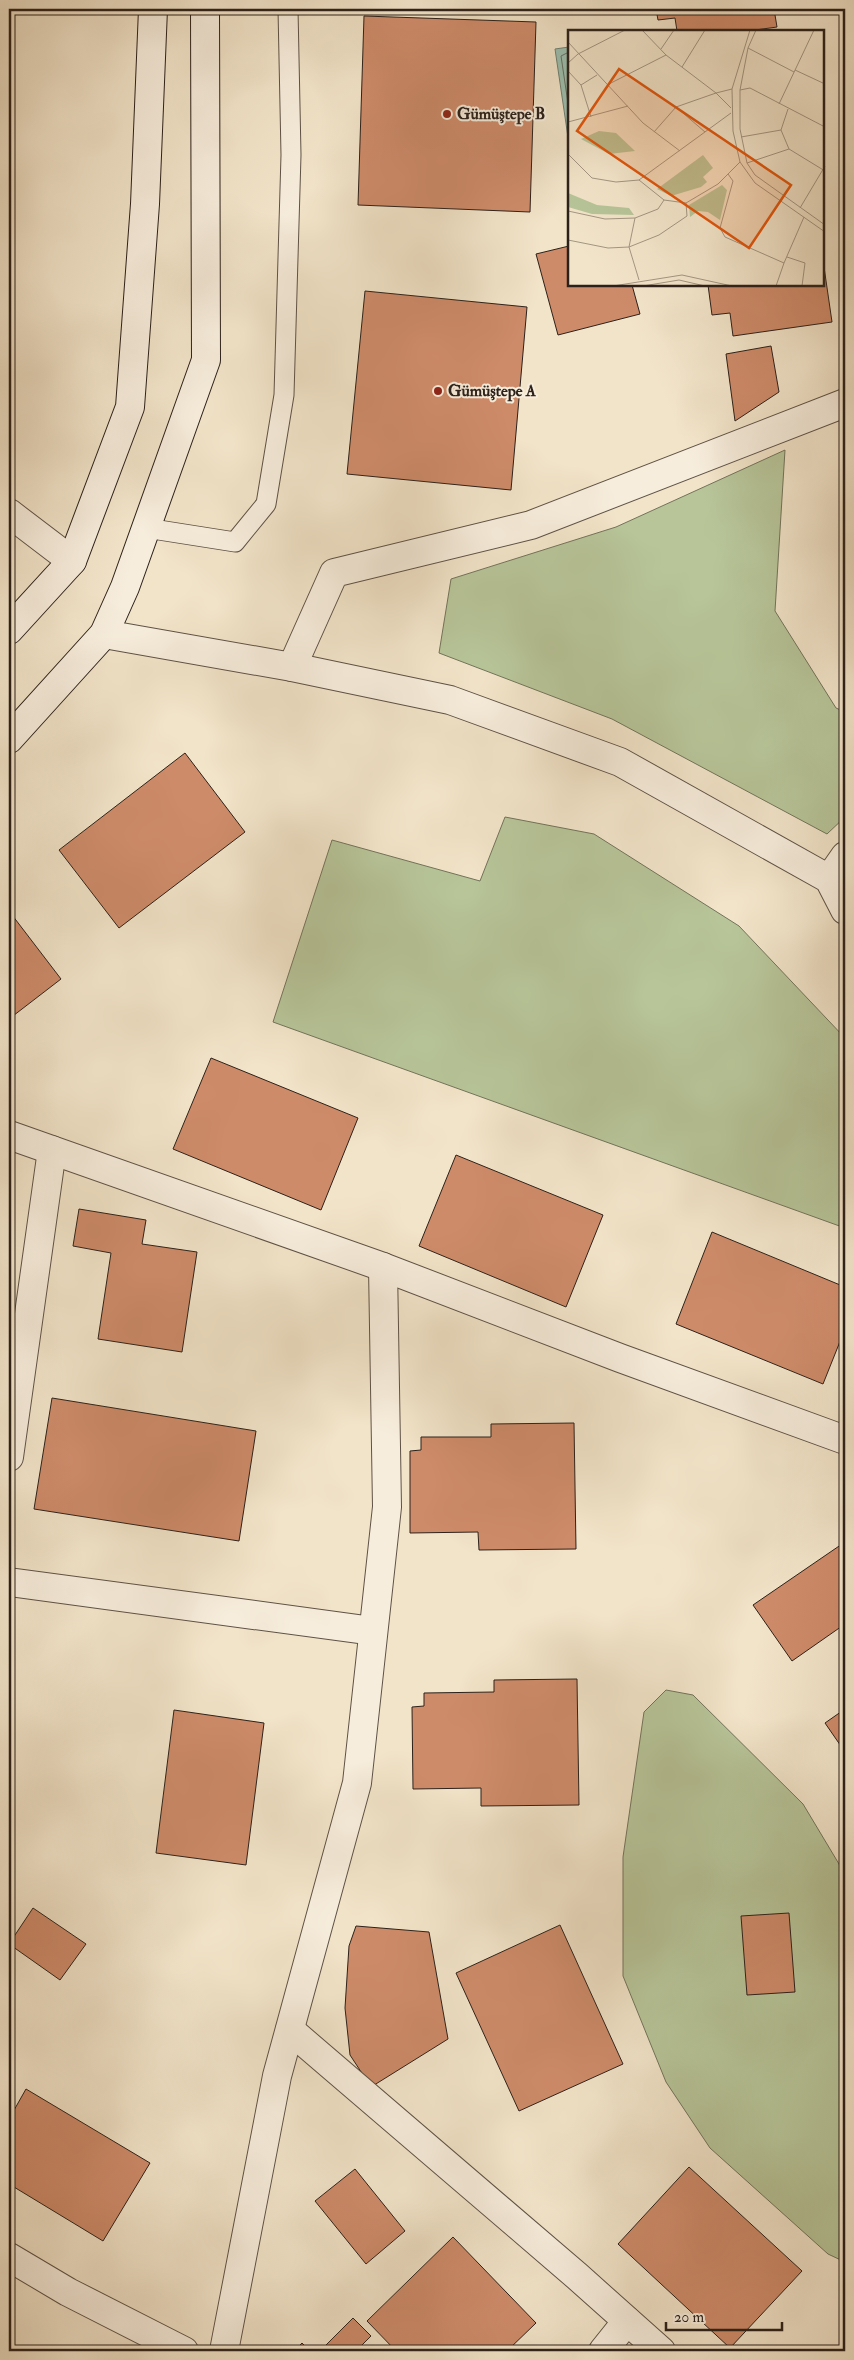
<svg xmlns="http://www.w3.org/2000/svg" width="854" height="2360" font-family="'IM FELL Double Pica',serif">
<rect width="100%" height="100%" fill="#f2e4c9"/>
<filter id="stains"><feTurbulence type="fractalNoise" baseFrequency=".004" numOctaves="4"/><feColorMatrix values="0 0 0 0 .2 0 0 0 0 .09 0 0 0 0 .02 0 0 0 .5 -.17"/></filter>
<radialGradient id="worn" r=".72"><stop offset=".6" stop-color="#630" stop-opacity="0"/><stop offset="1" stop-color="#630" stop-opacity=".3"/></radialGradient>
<g fill="#b7c599" stroke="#72735a">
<polygon points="785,450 775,611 836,708 845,712 845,817 827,834 612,719 439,653 451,579 616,527"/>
<polygon points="505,817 594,834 739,926 845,1038 845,1228 273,1022 332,840 480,881"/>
<polygon points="666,1690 693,1695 803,1804 845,1874 845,2262 828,2254 710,2148 666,2082 623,1976 623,1857 644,1712"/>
</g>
<polygon fill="#9cbfaf" stroke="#6f8073" points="569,47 569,144 555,49"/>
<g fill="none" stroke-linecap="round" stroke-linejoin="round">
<polyline stroke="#647064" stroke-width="1" points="569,52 561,56 569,110"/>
</g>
<g fill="#ce8b6a" stroke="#2c211a">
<polygon points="656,9 774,9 777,27 748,31 677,31 675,18 658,20"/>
<polygon points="364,16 536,22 530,212 358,205"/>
<polygon points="569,246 569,285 632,285 640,314 558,335 536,254"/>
<polygon points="823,260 832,322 733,336 730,313 712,315 708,285 823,285"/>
<polygon points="365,291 527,307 511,490 347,474"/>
<polygon points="771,346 779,392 735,421 726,354"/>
<polygon points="185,753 245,832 119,928 59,850"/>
<polygon points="9,911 61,979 9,1019"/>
<polygon points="211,1058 358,1118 321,1210 173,1149"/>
<polygon points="456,1155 603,1215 566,1307 419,1246"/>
<polygon points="79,1209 146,1220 142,1244 197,1252 182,1352 98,1339 111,1253 73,1246"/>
<polygon points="712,1232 845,1287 845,1329 823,1384 676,1324"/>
<polygon points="52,1398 256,1431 239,1541 34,1509"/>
<polygon points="574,1423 576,1549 479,1550 478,1532 410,1533 410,1451 421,1450 421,1437 491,1437 491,1424"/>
<polygon points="845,1542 845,1624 792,1661 753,1605"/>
<polygon points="577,1679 579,1805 481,1806 481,1788 413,1789 412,1707 424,1706 424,1693 494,1692 494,1680"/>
<polygon points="845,1709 845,1752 825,1723"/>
<polygon points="174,1710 264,1723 246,1865 156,1853"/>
<polygon points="33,1908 86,1944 60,1980 9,1944"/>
<polygon points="789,1913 795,1992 747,1995 741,1916"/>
<polygon points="560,1925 623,2064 519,2111 456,1973"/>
<polygon points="356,1926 429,1932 448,2039 371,2087 350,2055 345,2008 349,1946"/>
<polygon points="26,2089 150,2163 103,2241 9,2184 9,2119"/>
<polygon points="689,2167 802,2271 730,2348 618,2244"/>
<polygon points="355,2169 405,2231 366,2264 315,2201"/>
<polygon points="453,2237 536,2323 507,2351 396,2351 367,2321"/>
<polygon points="353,2318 371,2336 356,2351 320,2351"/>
<polygon points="302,2343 310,2351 294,2351"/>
</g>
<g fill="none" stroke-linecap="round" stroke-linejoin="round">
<g stroke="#5e5246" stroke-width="21">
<polyline id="service" points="146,528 235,542 266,504 284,395 291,155 288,9"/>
</g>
<g stroke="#5e5246" stroke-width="30">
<g id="minor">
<polyline points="9,513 72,561"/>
<polyline points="104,634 292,667 450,700 620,762 829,879 845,910"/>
<polyline points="292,667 334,573 531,525 845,403"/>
<polyline points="829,879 845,856"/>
<polyline points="9,1135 383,1267 620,1358 845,1440"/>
<polyline points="9,1457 52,1150"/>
<polyline points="9,1582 373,1631"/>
<polyline points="290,2030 577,2276 661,2351"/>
<polyline points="9,2257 68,2292 184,2351"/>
<polyline points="224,2351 277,2076 357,1783 387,1507 383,1267"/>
<polyline points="603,2351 627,2321"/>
</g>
</g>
<g stroke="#2c211a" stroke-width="30">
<g id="secondary">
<polyline points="9,630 72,561 130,407 145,204 153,9"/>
<polyline points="9,739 104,634 125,587 206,360 205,9"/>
</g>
</g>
<use href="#service" stroke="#f7eddc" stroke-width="19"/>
<use href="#minor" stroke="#f7eddc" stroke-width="28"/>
<use href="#secondary" stroke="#f7eddc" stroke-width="28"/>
</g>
<g fill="#8f2418" stroke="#f7eddc" stroke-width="2">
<circle cx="447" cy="114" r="5"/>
<circle cx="438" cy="391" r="5"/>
</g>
<g text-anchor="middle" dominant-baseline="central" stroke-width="4" stroke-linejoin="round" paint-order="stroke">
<g font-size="16" font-weight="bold" fill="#2c211a" stroke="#f7eddc" text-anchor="start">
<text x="457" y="114">Gümüştepe B</text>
<text x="448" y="391">Gümüştepe A</text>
</g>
</g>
<g transform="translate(568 30)">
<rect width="256" height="256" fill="#f2e4c9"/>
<path d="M31,101L48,103L67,121L41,124L13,109ZM135,125L145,138L135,147L139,152L133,157L103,166L89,159ZM154,155L159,160L152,190L140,182L130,181L122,187L121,175ZM0,163L29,175L61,178L66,185L24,184L0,177Z" fill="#b7c599"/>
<path fill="none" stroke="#a39683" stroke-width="1" d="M74,0L98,25L148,63L164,59M182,0L164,59L165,101L172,132L187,153L257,202M188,0L180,18L172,60V99L179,133L187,145L257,195M0,12L75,93L112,121M180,18L226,42M93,19L106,0M0,33L10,24L57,0M114,37L137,0M227,40L257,54M0,41L13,55L23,87M13,55L29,45M39,55L98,25M172,60L182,58L257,97M211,74L246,0M108,77L137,102M220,79L213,100L221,119L257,141M0,92L60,76M86,102L108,77L148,63L163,78M173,107L213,100M0,124L24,148L48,152L71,150L163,83M179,133L221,119M160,144L165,151L152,198L157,207L216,233L236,187M71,150L96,170L118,173L150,154L172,132M232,178L257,136M0,181L37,189L67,188L90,179L96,170M67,188L61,217L71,250M0,210L40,218L61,217L91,205L119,186L118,173M219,227L237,233L234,256M45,256L114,245L164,256M75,256L111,250L137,256M208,256L216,233"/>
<path fill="#df560d" fill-opacity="0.15" stroke="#df560d" stroke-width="2.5" d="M51,39L223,155L181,218L9,101Z"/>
<rect width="256" height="256" fill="none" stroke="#2c211a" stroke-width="2.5"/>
</g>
<rect width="854" height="2360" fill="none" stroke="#f2e4c9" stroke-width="30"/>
<rect x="10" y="10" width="834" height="2340" fill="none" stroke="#2c211a" stroke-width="2.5"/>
<rect x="15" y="15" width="824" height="2330" fill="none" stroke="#2c211a"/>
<path d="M666 2322v8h116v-8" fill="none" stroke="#2c211a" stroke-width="2.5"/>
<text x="674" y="2322" font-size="15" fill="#2c211a" stroke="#f7eddc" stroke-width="4" paint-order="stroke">20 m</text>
<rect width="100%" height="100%" filter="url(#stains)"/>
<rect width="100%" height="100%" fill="url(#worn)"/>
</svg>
